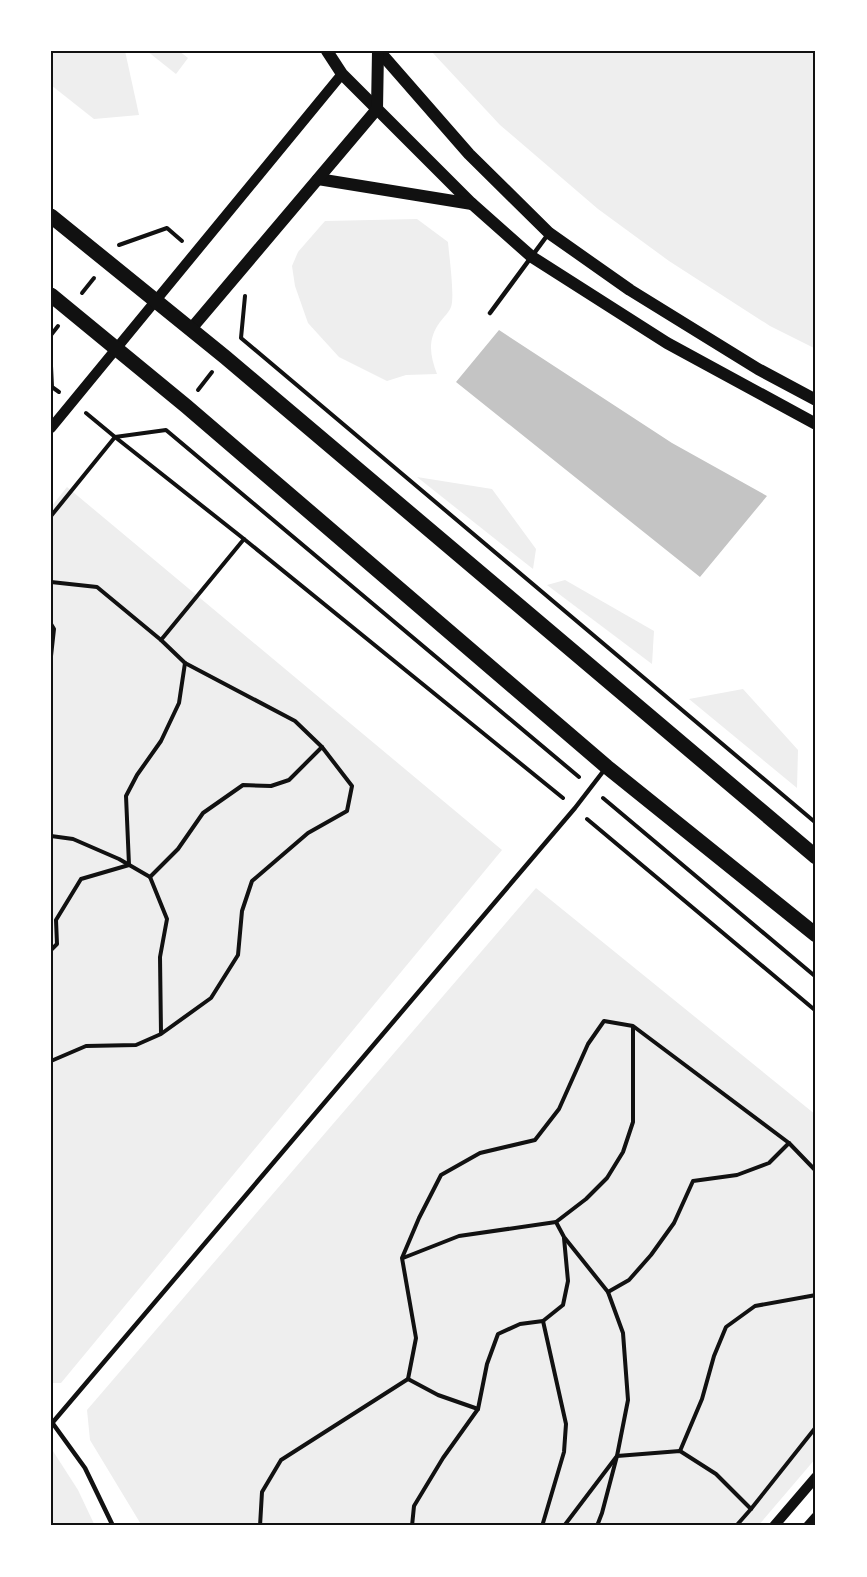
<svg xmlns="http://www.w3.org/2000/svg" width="867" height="1577" font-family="'DM Sans',sans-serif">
<rect width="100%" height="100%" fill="#fff"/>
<g fill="#eee">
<polygon points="51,51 125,51 139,115 94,119 51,85"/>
<polygon points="147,51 179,51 188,58 176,74"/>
<polygon points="431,51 816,51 816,349 770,326 669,261 598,209 500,125"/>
<path d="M417,219L448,242C449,255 455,297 451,307C449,312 443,318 440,322C427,340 430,355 437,374L406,375L387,381L339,357L308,323L295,286L292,266L298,252L325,221Z"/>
<polygon points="417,477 492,489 536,549 533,569"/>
<polygon points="67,487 502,850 61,1383 51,1383 51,507"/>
<polygon points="565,580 654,631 652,664 547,585"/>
<polygon points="743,689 798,750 797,788 689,699"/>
<polygon points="536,888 816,1115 816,1458 758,1526 142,1526 90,1440 87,1410"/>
<polygon points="51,1448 78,1490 95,1526 51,1526"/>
</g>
<polygon fill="#c4c4c4" points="499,330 672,443 767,496 700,577 456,382"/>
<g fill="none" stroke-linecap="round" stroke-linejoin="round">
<g stroke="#111" stroke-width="4">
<polyline points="119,245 167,228 182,241"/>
<polyline points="82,293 94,278"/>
<polyline points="245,296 241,338 816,823"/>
<polyline points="51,335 58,326"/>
<polyline points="51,366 52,387 59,392"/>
<polyline points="198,390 212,372"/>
<polyline points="86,413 115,437 166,430 579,777"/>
<polyline points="51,516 115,437 244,539 563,798"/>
<polyline points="51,582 97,587 161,640"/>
<polyline points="51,624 54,629 51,656"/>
<polyline points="603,798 816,977"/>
<polyline points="587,819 816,1011"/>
<polyline points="51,836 73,839 119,859 150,877 167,919 160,957 161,1033"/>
<polyline points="150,877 178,849 203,813 243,785 271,786 289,780 322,747"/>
<polyline points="51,950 57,944 56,920 81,879 129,865 126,796 137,775 161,741 179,703 185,663"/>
<polyline points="51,1061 86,1046 136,1045 161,1034 211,998 238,955 242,911 252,881 308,833 347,811 352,786 322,747 295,721 185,663 161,640 244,539"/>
<polyline points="556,1222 586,1199 607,1178 623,1152 633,1122 633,1027"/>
<polyline points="403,1258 459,1236 556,1222 564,1237 608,1292 623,1333 628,1400 617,1456 602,1513 597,1526"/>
<polyline points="608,1292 629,1280 651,1255 674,1223 693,1181 737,1175 769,1163 789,1143"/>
<polyline points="543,1321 566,1424 564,1452 543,1523 544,1526"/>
<polyline points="408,1379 438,1395 478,1409"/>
<polyline points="680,1451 702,1399 714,1356 726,1327 755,1306 816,1295"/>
<polyline points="260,1526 262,1492 281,1460 408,1379 416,1338 402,1258 419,1218 441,1175 480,1153 535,1140 559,1109 588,1044 604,1021 633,1026 789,1143 816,1171"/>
<polyline points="412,1526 414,1506 443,1458 478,1409 487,1364 498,1334 520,1324 543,1321 563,1305 568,1281 564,1238"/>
<polyline points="564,1526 617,1456 680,1451 716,1474 751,1509 816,1427"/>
<polyline points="736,1526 751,1509"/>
</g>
<g stroke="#111" stroke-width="4.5">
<polyline points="490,313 549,233"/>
<polyline points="51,1421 85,1468 113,1526"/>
<polyline points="53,1422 575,808 605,769"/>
</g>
<g stroke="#111" stroke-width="10">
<polyline points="51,428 342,74"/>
<polyline points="774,1526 816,1477"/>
<polyline points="808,1526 816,1517"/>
</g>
<g stroke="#111" stroke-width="12">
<polyline points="327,51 342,74 470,202 532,257 667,343 816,424"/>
<polyline points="379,51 469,154 549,233 630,290 758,369 816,400"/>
<polyline points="318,179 472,204"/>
<polyline points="191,329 377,109 378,51"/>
</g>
<g stroke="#111" stroke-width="15">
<polyline points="51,216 225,357 816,857"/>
<polyline points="51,295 186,406 607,767 816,935"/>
</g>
</g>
<rect width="867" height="1577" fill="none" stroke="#ffffff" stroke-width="105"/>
<rect x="52" y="52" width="762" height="1472" fill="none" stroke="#111" stroke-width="2"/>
</svg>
